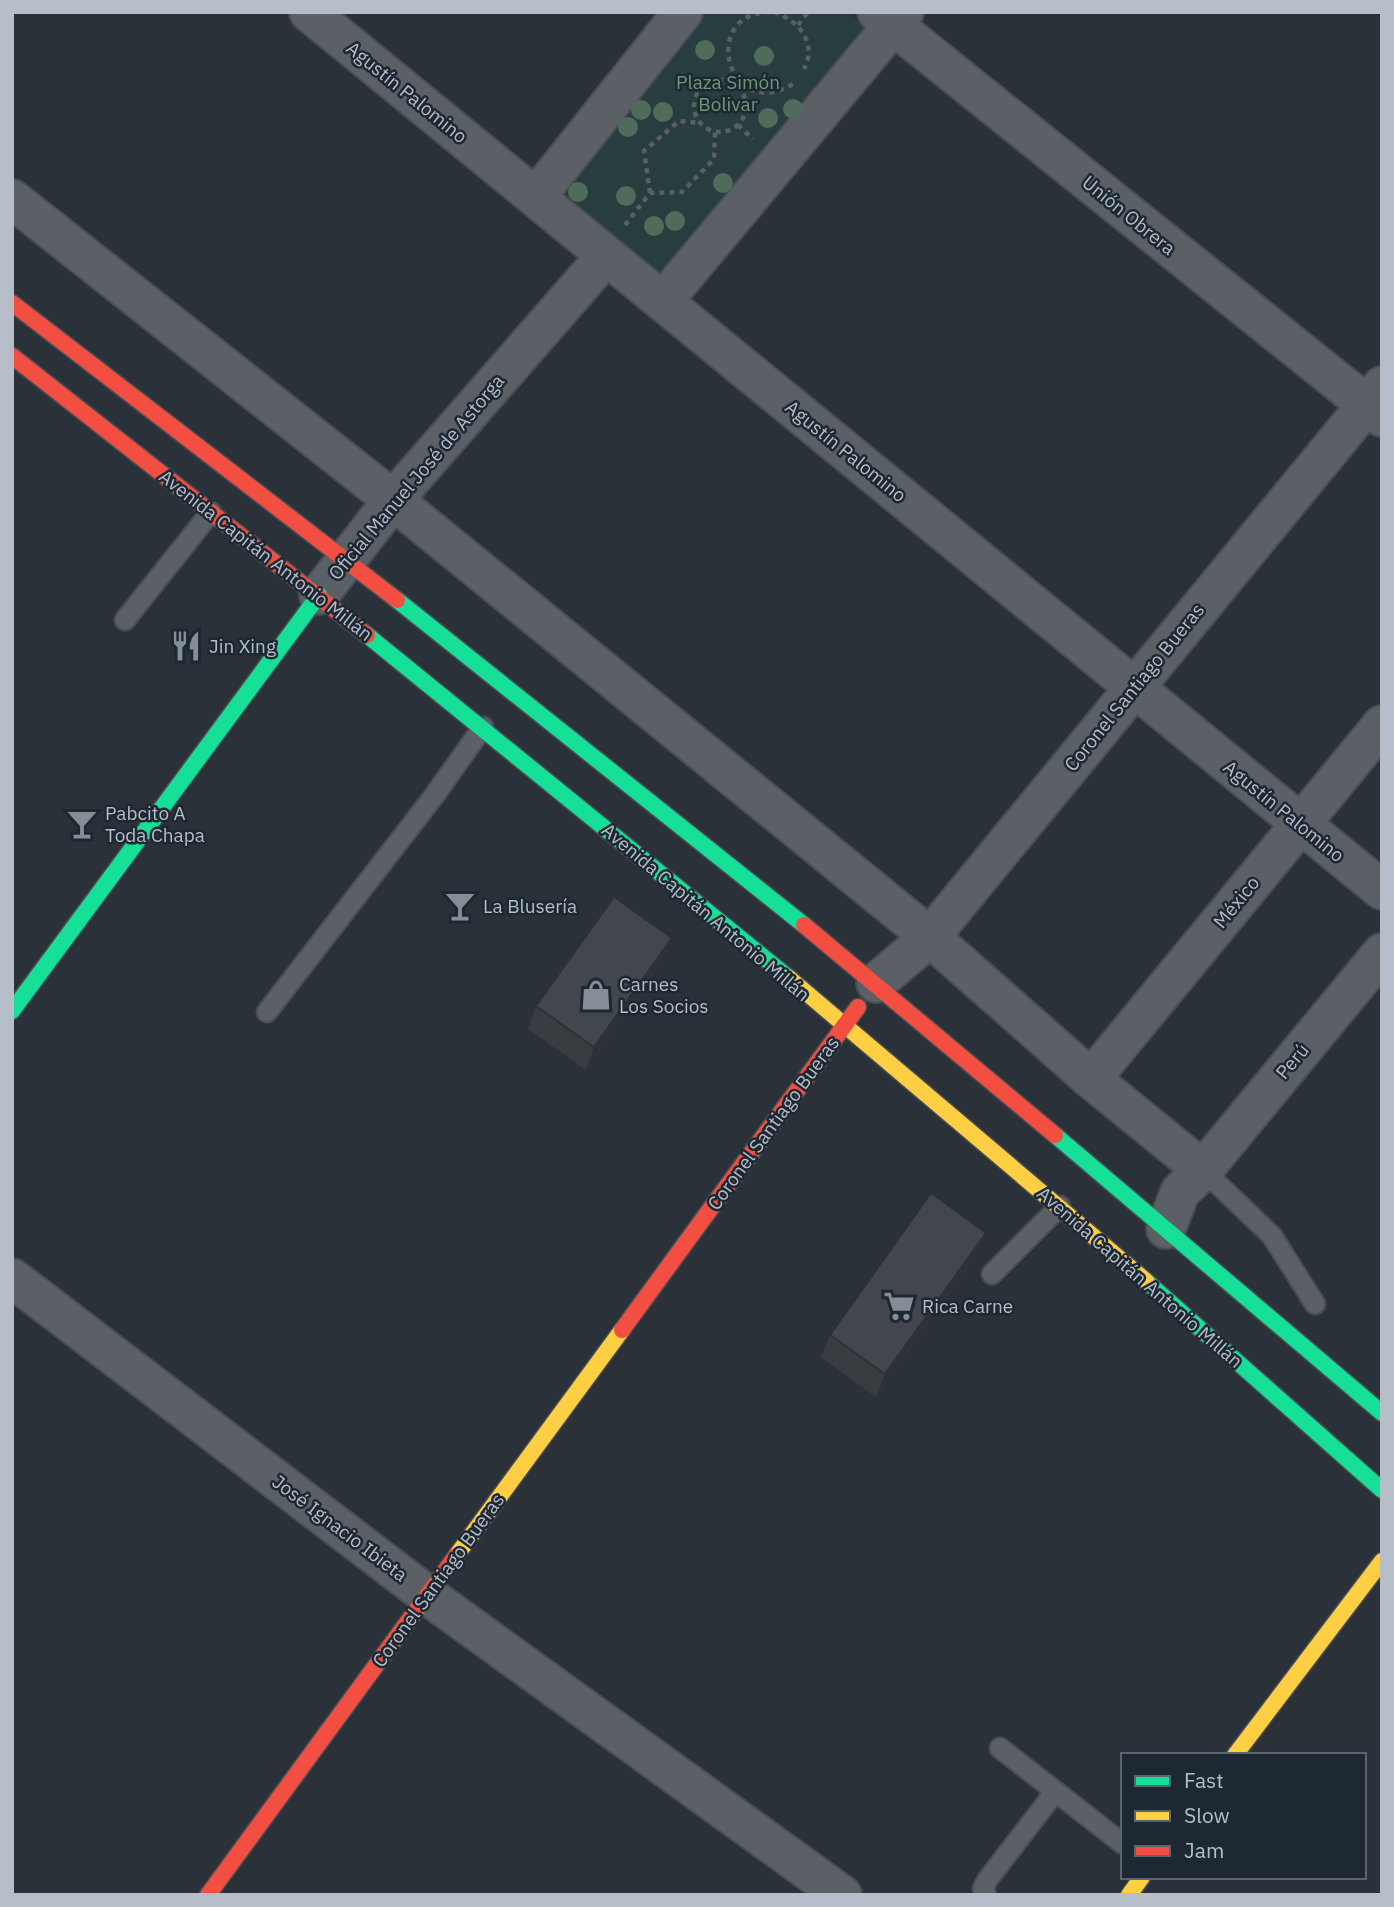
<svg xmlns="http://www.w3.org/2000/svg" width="1394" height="1907" font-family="'IBM Plex Sans',sans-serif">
<rect width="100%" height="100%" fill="#2b3138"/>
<polygon fill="#283d3f" points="701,12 848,12 874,36 663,278 558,189"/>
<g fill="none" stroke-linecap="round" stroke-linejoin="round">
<g stroke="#494d53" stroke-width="23">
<g id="lane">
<polyline points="125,620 211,512"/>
<polyline points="267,1012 434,796 483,727"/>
<polyline points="1203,1170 1272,1236 1315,1304"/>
<polyline points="992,1274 1060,1206"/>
<polyline points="1000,1748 1123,1844"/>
<polyline points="986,1895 983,1889 988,1879 1055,1792"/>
</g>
</g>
<g stroke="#494d53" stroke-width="42">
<g id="street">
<polyline points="309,12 1382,890"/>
<polyline points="877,12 1382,417"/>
<polyline points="536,197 683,12"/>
<polyline points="12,199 393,500 930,937 1091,1079 1203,1170"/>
<polyline points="663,301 904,12"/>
<polyline points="319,595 393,500 606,256"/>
<polyline points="876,983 930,937 1382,386"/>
<polyline points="1091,1079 1382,725"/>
<polyline points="1166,1229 1180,1192 1203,1170 1382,953"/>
<polyline points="12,1278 427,1595 842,1895"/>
</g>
</g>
<g stroke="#494d53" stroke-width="19">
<g id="fast">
<polyline points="397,600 804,925"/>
<polyline points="367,635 789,978"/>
<polyline points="12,1011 319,595"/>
<polyline points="1055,1135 1382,1413"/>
<polyline points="1146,1281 1382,1490"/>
</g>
</g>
<g stroke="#494d53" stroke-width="19">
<g id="slow">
<polyline points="789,978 1146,1281"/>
<polyline points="456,1556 622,1330"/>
<polyline points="1235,1755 1382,1561"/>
<polyline points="1129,1895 1142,1877"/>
</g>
</g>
<g stroke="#494d53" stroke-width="19">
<g id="jam">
<polyline points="12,303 397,600"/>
<polyline points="12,356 367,635"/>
<polyline points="804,925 1055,1135"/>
<polyline points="622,1330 858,1007"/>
<polyline points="208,1895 456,1556"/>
</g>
</g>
<g stroke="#595f63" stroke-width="4.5" stroke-dasharray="5 5" stroke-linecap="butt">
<path d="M770,12C698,13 728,124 793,84"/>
<path d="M774,12C798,20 818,43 804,69"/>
<polyline points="798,25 808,12"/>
<polyline points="681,74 699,90"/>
<circle cx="720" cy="106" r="26"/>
<polyline points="738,125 753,139"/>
<polyline points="650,193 644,151 679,121 700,123"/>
<polyline points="625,225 650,193 682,192 714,159 715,132"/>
</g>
<use href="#lane" stroke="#5b6066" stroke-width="19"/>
<use href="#street" stroke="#5b6066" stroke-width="38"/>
<use href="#fast" stroke="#16e098" stroke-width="16"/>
<use href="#slow" stroke="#ffcf43" stroke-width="16"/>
<use href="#jam" stroke="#f24e42" stroke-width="16"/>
</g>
<g fill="#4f6b59">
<circle cx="705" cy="50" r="10"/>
<circle cx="764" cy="56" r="10"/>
<circle cx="793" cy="109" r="10"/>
<circle cx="641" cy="110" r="10"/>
<circle cx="663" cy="112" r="10"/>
<circle cx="768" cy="118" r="10"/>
<circle cx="628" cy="127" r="10"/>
<circle cx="723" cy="183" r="10"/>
<circle cx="578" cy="192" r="10"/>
<circle cx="626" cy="196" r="10"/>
<circle cx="675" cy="221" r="10"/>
<circle cx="654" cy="226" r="10"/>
</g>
<g fill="#393d42">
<polygon points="663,960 586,1070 528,1029 536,1006"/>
<polygon points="977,1255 876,1397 821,1357 830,1335"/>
</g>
<g fill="#2e3236">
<polygon points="672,938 663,960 586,1070 594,1047"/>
<polygon points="986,1233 977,1255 876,1397 885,1374"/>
</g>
<g fill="#42474d" stroke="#2e3236" stroke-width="2">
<polygon points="614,897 672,938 594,1047 536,1006"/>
<polygon points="931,1193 986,1233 885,1374 830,1335"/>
</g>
<defs>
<g id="restaurant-bare" transform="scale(2.415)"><path d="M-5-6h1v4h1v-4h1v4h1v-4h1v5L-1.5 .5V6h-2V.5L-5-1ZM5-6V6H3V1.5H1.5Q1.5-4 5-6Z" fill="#858d96" stroke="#1e2833" stroke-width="2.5" paint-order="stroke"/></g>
<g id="bar-bare" transform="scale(2.415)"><path d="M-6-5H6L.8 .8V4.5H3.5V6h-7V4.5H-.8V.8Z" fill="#858d96" stroke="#1e2833" stroke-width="2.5" paint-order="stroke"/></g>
<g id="shop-bare" transform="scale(2.415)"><path d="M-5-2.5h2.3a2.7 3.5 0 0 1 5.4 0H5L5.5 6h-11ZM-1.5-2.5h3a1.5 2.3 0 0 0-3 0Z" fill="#858d96" stroke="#1e2833" stroke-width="2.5" paint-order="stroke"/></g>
<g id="supermarket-bare" transform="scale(2.415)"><path d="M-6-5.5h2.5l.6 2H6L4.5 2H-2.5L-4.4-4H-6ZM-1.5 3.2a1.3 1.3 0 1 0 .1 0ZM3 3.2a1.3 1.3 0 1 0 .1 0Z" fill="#858d96" stroke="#1e2833" stroke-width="2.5" paint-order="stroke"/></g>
</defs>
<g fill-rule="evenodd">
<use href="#restaurant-bare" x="186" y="646"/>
<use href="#bar-bare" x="82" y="824"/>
<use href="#bar-bare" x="460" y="906"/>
<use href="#shop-bare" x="596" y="995"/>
<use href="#supermarket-bare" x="899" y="1306"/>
</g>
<g text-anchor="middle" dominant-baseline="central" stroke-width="5" stroke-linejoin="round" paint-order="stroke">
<g font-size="19" fill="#6c9a74" stroke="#1e2833">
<text x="728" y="82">Plaza Simón<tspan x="728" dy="22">Bolivar</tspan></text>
</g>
<g font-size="19" fill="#b5bec9" stroke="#1e2833">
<text transform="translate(407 92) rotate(39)">Agustín Palomino</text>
<text transform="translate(1129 215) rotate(39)">Unión Obrera</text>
<text transform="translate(846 451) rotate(39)">Agustín Palomino</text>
<text transform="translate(416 477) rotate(-50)">Oficial Manuel José de Astorga</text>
<text transform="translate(266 555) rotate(38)">Avenida Capitán Antonio Millán</text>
<text transform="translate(1134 687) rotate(-51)">Coronel Santiago Bueras</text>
<text transform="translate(1284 811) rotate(39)">Agustín Palomino</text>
<text transform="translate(1236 902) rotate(-51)">México</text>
<text transform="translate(706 912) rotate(40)">Avenida Capitán Antonio Millán</text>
<text transform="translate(1292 1061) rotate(-50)">Perú</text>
<text transform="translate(773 1123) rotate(-54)">Coronel Santiago Bueras</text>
<text transform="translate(1140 1277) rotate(41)">Avenida Capitán Antonio Millán</text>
<text transform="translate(340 1528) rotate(37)">José Ignacio Ibieta</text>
<text transform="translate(438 1580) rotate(-54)">Coronel Santiago Bueras</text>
</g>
<g font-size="19" fill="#b5bec9" stroke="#1e2833" text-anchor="start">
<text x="209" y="646">Jin Xing</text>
<text x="105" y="813">Pabcito A<tspan x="105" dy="22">Toda Chapa</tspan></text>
<text x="483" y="906">La Blusería</text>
<text x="619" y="984">Carnes<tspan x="619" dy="22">Los Socios</tspan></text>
<text x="922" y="1306">Rica Carne</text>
</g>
</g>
<rect width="1394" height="1907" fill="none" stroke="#b5bec9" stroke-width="28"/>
<rect x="1121" y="1753" width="245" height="126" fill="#1e2833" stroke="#5a646f" stroke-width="2"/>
<rect x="1135" y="1776" width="35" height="10" fill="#16e098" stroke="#5a646f" stroke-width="2"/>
<text x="1184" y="1788" font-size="21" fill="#b5bec9">Fast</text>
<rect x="1135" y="1811" width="35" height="10" fill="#ffcf43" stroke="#5a646f" stroke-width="2"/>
<text x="1184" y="1823" font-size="21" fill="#b5bec9">Slow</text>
<rect x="1135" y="1846" width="35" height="10" fill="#f24e42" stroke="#5a646f" stroke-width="2"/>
<text x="1184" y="1858" font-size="21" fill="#b5bec9">Jam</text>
</svg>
